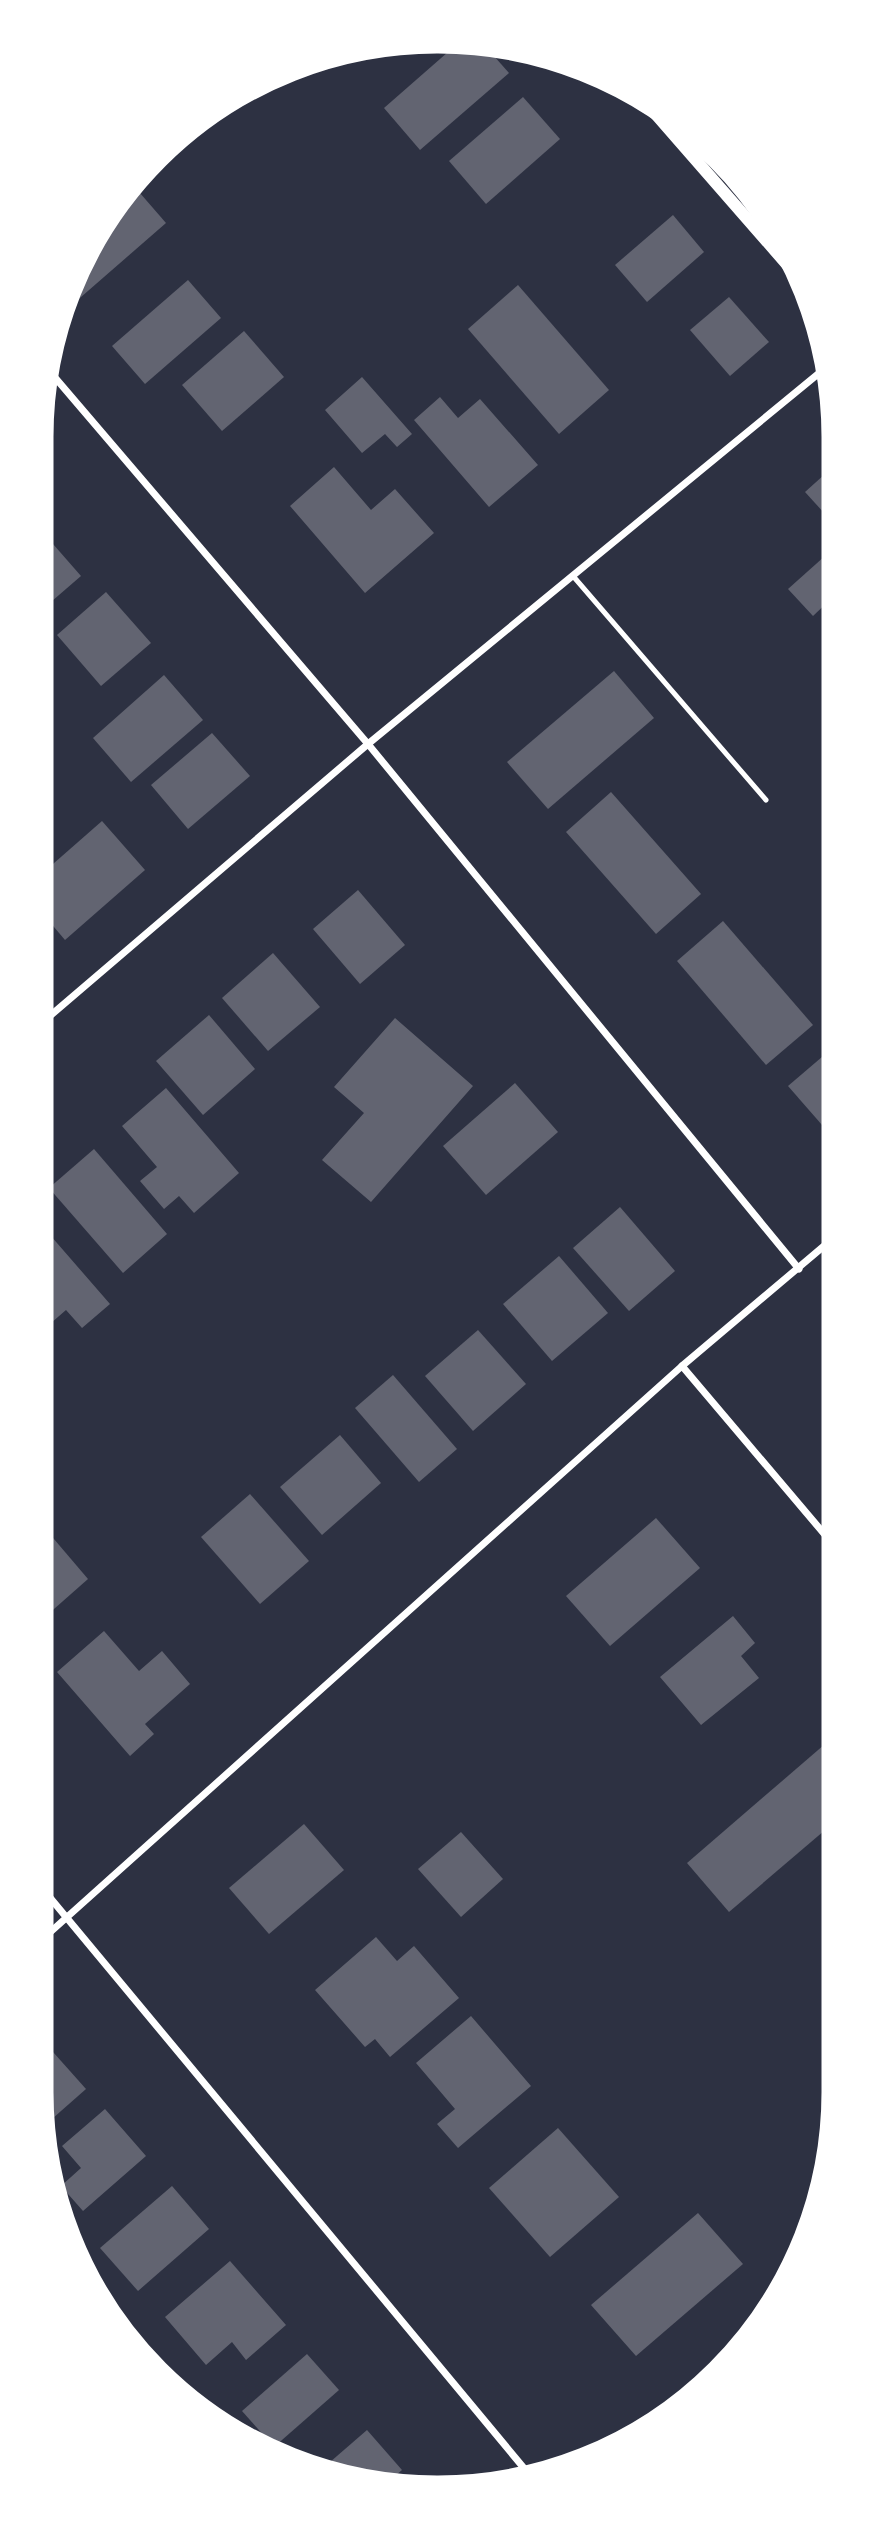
<svg xmlns="http://www.w3.org/2000/svg" width="875" height="2529" font-family="Inter,sans-serif">
<rect width="100%" height="100%" fill="#2d3142"/>
<g fill="#626471">
<polygon points="456,45 486,47 509,73 420,150 384,108"/>
<polygon points="523,97 560,139 486,204 449,161"/>
<polygon points="133,185 166,223 73,304 68,298 116,200"/>
<polygon points="673,215 704,252 647,302 615,265"/>
<polygon points="188,280 221,318 145,384 112,346"/>
<polygon points="518,285 609,390 559,434 468,329"/>
<polygon points="729,297 769,342 730,376 690,330"/>
<polygon points="244,331 284,377 222,431 182,385"/>
<polygon points="362,377 412,434 397,447 385,434 362,453 325,410"/>
<polygon points="440,397 458,418 480,399 538,465 489,507 414,420"/>
<polygon points="835,465 835,525 805,492"/>
<polygon points="334,467 371,510 395,489 434,533 365,593 290,506"/>
<polygon points="39,528 81,576 37,614 37,530"/>
<polygon points="835,547 835,595 813,616 788,589"/>
<polygon points="106,592 151,643 101,686 57,635"/>
<polygon points="614,671 654,718 548,809 507,762"/>
<polygon points="164,675 203,720 131,782 93,738"/>
<polygon points="212,733 250,776 188,829 151,785"/>
<polygon points="611,792 701,894 656,934 566,832"/>
<polygon points="102,821 145,870 65,940 37,907 37,878"/>
<polygon points="358,890 405,945 360,984 313,929"/>
<polygon points="723,921 813,1025 766,1065 677,961"/>
<polygon points="273,953 320,1007 268,1051 222,998"/>
<polygon points="209,1015 255,1069 203,1115 156,1061"/>
<polygon points="395,1018 473,1086 371,1202 322,1160 364,1113 334,1087"/>
<polygon points="836,1045 836,1127 829,1133 788,1086"/>
<polygon points="515,1083 558,1132 486,1195 443,1146"/>
<polygon points="166,1088 239,1173 194,1213 179,1196 164,1209 140,1181 157,1167 122,1126"/>
<polygon points="94,1149 167,1234 123,1273 49,1188"/>
<polygon points="620,1207 675,1271 629,1311 573,1248"/>
<polygon points="37,1220 110,1304 82,1328 66,1310 43,1330 37,1323"/>
<polygon points="559,1256 608,1313 552,1361 503,1304"/>
<polygon points="478,1330 526,1384 473,1431 425,1376"/>
<polygon points="393,1375 457,1449 419,1482 355,1408"/>
<polygon points="340,1435 381,1483 322,1535 280,1487"/>
<polygon points="250,1494 309,1561 260,1604 201,1537"/>
<polygon points="656,1518 700,1568 610,1646 566,1596"/>
<polygon points="48,1532 88,1579 37,1624 37,1541"/>
<polygon points="733,1616 755,1643 741,1656 759,1678 701,1725 660,1677"/>
<polygon points="104,1631 139,1671 162,1651 190,1684 145,1724 154,1734 130,1756 57,1672"/>
<polygon points="832,1738 838,1744 838,1819 729,1912 687,1863"/>
<polygon points="304,1824 344,1870 269,1934 229,1888"/>
<polygon points="461,1832 503,1879 461,1917 418,1869"/>
<polygon points="376,1937 397,1961 414,1946 459,1998 390,2057 375,2039 365,2047 315,1990"/>
<polygon points="471,2016 531,2086 458,2148 437,2124 455,2109 416,2063"/>
<polygon points="45,2043 86,2089 44,2126 37,2091 37,2050"/>
<polygon points="105,2109 146,2156 83,2211 61,2186 81,2168 62,2146"/>
<polygon points="558,2128 619,2197 550,2257 489,2188"/>
<polygon points="172,2186 209,2229 138,2291 100,2248"/>
<polygon points="698,2213 743,2264 636,2356 591,2305"/>
<polygon points="230,2261 286,2325 246,2360 232,2342 206,2365 165,2317"/>
<polygon points="307,2354 339,2390 274,2447 242,2411"/>
<polygon points="725,2354 728,2357 678,2407 672,2400"/>
<polygon points="367,2430 402,2470 381,2488 322,2469"/>
</g>
<g fill="none" stroke-linecap="round" stroke-linejoin="round">
<polyline stroke="#fff" stroke-width="5" points="573,576 766,800"/>
<g stroke="#fff" stroke-width="7">
<polyline points="46,367 368,744 799,1269"/>
<polyline points="37,1027 368,744 829,365"/>
<polyline points="682,1366 837,1549"/>
<polyline points="37,1882 533,2479"/>
<polyline points="37,1944 682,1366 837,1235"/>
</g>
<polyline stroke="#fff" stroke-width="12" points="633,88 805,285"/>
</g>
<path d="M0 0H875V2529H0ZM437 49H438A388 388 0 0 1 826 437V2092A388 388 0 0 1 438 2480H437A388 388 0 0 1 49 2092V437A388 388 0 0 1 437 49Z" fill="#fff" fill-rule="evenodd"/>
<path fill="none" stroke="#fff" stroke-width="9" d="M437 49H438A388 388 0 0 1 826 437V2092A388 388 0 0 1 438 2480H437A388 388 0 0 1 49 2092V437A388 388 0 0 1 437 49Z"/>
</svg>
